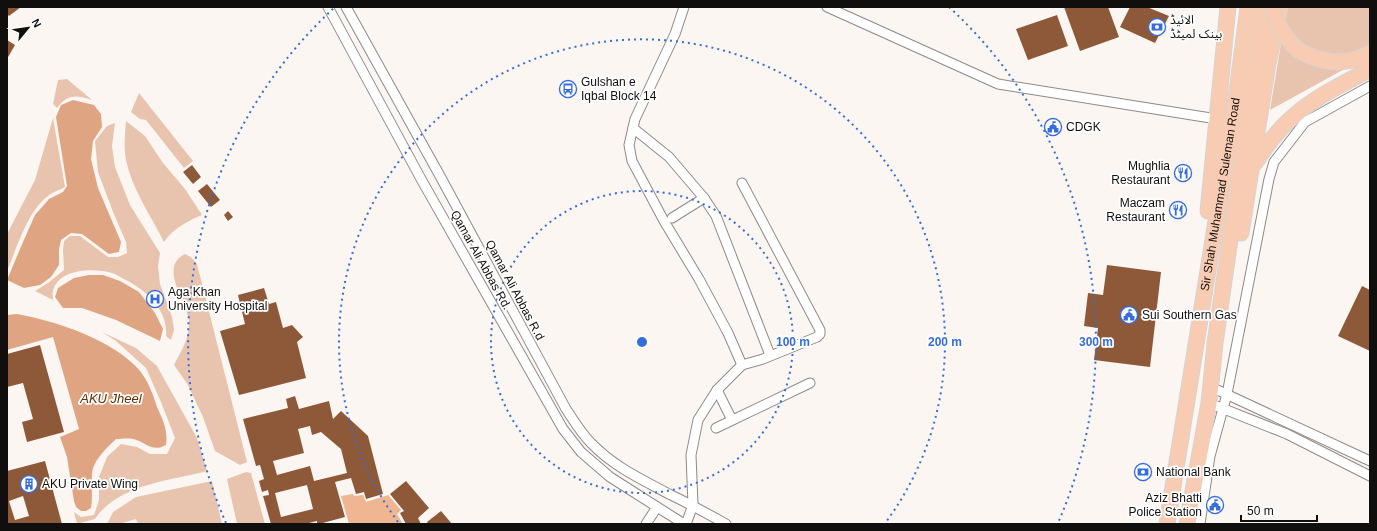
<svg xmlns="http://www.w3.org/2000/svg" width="1377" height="531" font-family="Helvetica,'Noto Sans Arabic',sans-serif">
<rect width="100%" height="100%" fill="#fcf6f2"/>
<g fill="#e8c4af">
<polygon points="1287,7 1370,7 1370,55 1270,110"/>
<path d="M67,79L92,100C76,95 68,94 57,108L53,104L58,80Z"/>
<polygon points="139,93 193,161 184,168 146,120 140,119 131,112"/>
<path d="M53,118L65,187C60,190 55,191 51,194C28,208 17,248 7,271V234L35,180Z"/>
<path d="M126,121L145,136L163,163L185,189L202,215C186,222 174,228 164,242C152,218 133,190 127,164C123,149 125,135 126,121Z"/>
<path d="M115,123L112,146L115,167L130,205L160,253L158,266L160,284L172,317L174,330L171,340L166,336C168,310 147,291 126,280C121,278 117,274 112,273C94,268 59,268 53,291C52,293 53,297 53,300L35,291L48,283L64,270L63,250L64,241L70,236H80L108,257H118L127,253L126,242L113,212L98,172L95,141L107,126Z"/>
<path d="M185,254L191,257L197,264L247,462L240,465L215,451L203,417L188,385L174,365C181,351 190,338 189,321C187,301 158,267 185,254Z"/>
<path d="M102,332L136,348L157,366L197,438L207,471C169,481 119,484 95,519L77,524L74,512L81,517L94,515L99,500V477L107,457L121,444L137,447L150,454H167L175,438L161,402L146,368L116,341Z"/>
<polygon points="246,472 251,473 265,524 237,524 227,479"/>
<polygon points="212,481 222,524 138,524 136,519 119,524 107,524 113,512 136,497"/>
</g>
<polygon fill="#f0b591" points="353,494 354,496 363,495 366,502 388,495 401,510 397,514 403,524 349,524 341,496"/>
<g fill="#dfa582">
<polygon points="73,100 94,105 101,114 102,127 93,141 91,159 98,188 121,242 119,252 109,254 82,234 71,233 61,240 59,249 59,265 51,277 40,285 24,288 7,280 23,242 35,215 49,199 63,192 67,186 56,117 61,105"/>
<polygon points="89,275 103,275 120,281 139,292 155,313 163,329 160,341 116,320 82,308 63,308 55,297 58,288 74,278"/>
<path d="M17,314C56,321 114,340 140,371C148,381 153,394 157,407C163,420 168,430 166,445C152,453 146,442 133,439C128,438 121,439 116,439C107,448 93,460 92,474C91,486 93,497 91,508L86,511H81L76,507L74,501L67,457L60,437L79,429L53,337L7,350V315Z"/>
</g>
<g fill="#8e5938" fill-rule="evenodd">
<polygon points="7,7 21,7 9,16 7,14"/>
<polygon points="1064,7 1108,7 1119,37 1080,51"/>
<polygon points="1130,7 1147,7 1169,16 1155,43 1120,27"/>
<polygon points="1057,15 1068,46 1028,60 1016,29"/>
<polygon points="7,40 15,45 7,59"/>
<polygon points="192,165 201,177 193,184 183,172"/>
<polygon points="207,184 220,200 211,207 198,191"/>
<polygon points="228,211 233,217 228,221 224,215"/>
<polygon points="1107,265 1161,272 1150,367 1094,360 1098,328 1084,326 1088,293 1103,295"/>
<polygon points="1362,286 1370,290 1370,351 1338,336"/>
<polygon points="264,288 269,304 276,302 283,328 292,325 303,337 297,342 306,378 239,395 220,331 245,324 238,295"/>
<polygon points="40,345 64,432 27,442 22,422 33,419 23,383 7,387 7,354"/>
<path d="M295,396L299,409L329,401L333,419L341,411L368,436L383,494L366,499L364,492L356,494L351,478L335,482L345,517L319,524H317V521L305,524H271L263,496L269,495L268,490L262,492L259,481L264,479L260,465L256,466L243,419L288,408L286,399ZM310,426L312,435L321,432L341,449L347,473L314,481L310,466L277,475L273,461L304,453L298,429ZM307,485L313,509L281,517L275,493Z"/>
<path d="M45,461L62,524H7V471ZM23,496L29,516L15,520L9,501Z"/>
<polygon points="406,481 429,508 418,518 421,524 406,524 400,513 404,511 390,494"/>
<polygon points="441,511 452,524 428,524 427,522"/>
</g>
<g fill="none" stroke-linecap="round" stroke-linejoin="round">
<g stroke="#8f8a86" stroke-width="11">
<g id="minor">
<polyline points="328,7 421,179 563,429 581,452 610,477 684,524"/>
<path d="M346,7L440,176L566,409C574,421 581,433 591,443C614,467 643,480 671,495C690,504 708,514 726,524"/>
<polyline points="684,7 675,34 635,119 629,145 632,161 664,221 699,279 728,333 742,365"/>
<polyline points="827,7 998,84 1217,119"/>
<polyline points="633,128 669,157 704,198 716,216 770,355"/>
<polyline points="672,218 704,198"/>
<polyline points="1211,387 1370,461"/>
<polyline points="717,390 732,420"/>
<polyline points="1209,403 1287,434 1370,476"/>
<polyline points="716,428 810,383"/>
<polyline points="646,524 657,507"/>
<polyline points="686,524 693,505 691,455 698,420 717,390 742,365 763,359 817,337 820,334 820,330 742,183"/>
<polyline points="1200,524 1210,456 1227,394 1269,179 1274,162 1305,122 1370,86"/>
</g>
</g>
<g stroke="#d4d4d4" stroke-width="17">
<g id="trunk">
<path d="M1298,50C1320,63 1346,67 1370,53"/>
<path d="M1255,163C1266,146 1278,129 1294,116C1316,96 1344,84 1370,69"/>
<polyline points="1208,211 1228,7"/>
<polyline points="1241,233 1268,64 1280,7"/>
<path id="s1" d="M1167,524L1237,91L1248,7"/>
<polyline points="1187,524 1209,403 1215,343 1264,7"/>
</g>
</g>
<use href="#minor" stroke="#fff" stroke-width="9"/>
<use href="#trunk" stroke="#f8ccb3" stroke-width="15"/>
<g stroke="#d4d4d4" stroke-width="17" stroke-linecap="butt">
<path id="trunk-bridge" d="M1272,7C1276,25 1285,37 1298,50"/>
</g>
<use href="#trunk-bridge" stroke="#f8ccb3" stroke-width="15"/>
</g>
<g fill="none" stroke="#366ddc" stroke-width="2" stroke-dasharray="2 4">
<circle cx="642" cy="342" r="151"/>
<path d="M398 522A303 303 0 1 1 886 522"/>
<path d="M226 523A454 454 0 0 1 335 7M949 7A454 454 0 0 1 1058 523"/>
</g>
<defs>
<g id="bank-ring" transform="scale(0.9)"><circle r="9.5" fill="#fff" stroke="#366ddc" stroke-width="1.5"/><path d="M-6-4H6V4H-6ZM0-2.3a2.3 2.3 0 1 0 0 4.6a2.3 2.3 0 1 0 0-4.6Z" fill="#366ddc"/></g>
<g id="bus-ring" transform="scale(0.9)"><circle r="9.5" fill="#fff" stroke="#366ddc" stroke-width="1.5"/><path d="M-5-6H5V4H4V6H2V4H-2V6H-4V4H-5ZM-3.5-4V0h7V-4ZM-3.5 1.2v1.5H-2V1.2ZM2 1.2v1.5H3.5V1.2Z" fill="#366ddc"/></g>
<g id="civic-ring" transform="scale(0.9)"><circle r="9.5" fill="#fff" stroke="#366ddc" stroke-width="1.5"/><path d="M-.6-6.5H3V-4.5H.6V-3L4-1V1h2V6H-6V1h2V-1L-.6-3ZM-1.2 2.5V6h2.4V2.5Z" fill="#366ddc"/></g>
<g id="restaurant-ring" transform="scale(0.9)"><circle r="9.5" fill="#fff" stroke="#366ddc" stroke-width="1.5"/><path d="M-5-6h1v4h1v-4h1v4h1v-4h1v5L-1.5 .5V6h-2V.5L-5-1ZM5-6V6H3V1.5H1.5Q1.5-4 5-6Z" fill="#366ddc"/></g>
<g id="hospital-ring" transform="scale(0.9)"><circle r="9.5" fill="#fff" stroke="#366ddc" stroke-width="1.5"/><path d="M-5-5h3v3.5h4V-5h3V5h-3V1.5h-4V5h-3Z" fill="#366ddc"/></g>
<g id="building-ring" transform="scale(0.9)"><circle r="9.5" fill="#fff" stroke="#366ddc" stroke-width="1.5"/><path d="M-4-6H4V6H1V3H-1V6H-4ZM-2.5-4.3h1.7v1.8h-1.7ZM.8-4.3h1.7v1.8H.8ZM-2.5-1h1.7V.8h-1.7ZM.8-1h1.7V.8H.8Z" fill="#366ddc"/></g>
</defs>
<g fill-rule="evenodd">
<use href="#bank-ring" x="1157" y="27"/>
<use href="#bus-ring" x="568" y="89"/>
<use href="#civic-ring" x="1053" y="127"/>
<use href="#restaurant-ring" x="1183" y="173"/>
<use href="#restaurant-ring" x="1178" y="210"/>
<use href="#hospital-ring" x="155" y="299"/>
<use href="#civic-ring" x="1129" y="315"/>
<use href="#bank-ring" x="1143" y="472"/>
<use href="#building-ring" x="29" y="484"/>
<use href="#civic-ring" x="1215" y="505"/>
</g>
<g text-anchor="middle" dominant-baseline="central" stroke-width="3.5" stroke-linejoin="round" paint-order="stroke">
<g font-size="12" fill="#110f0e" stroke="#fff" text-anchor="start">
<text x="1170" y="20">الائیڈ<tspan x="1170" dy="14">بینک لمیٹڈ</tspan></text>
<text x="581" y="82">Gulshan e<tspan x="581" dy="14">Iqbal Block 14</tspan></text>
<text x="1066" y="127">CDGK</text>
<text x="1170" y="166" text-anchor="end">Mughlia<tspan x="1170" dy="14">Restaurant</tspan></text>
<text x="1165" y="203" text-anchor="end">Maczam<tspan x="1165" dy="14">Restaurant</tspan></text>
<text x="168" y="292">Aga Khan<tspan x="168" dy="14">University Hospital</tspan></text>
<text x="1142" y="315">Sui Southern Gas</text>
<text x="1156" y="472">National Bank</text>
<text x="42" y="484">AKU Private Wing</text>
<text x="1202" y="498" text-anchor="end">Aziz Bhatti<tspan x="1202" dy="14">Police Station</tspan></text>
</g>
<g font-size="12" fill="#110f0e" stroke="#fff">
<text stroke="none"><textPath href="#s1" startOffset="334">Sir Shah Muhammad Suleman Road</textPath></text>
<text transform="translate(481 260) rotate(61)">Qamar Ali Abbas Rd.</text>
<text transform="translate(515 290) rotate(62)">Qamar Ali Abbas R.d</text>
</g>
<g font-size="13" font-style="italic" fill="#622d02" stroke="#fff">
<text x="111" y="398">AKU Jheel</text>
</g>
</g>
<circle cx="642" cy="342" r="6" fill="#366ddc" stroke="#fff" stroke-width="2"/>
<g font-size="12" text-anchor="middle" font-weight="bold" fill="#366ddc" stroke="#fff" stroke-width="3.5" stroke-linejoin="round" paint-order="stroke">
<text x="793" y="346">100 m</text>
<text x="945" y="346">200 m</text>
<text x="1096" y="346">300 m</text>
</g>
<rect width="1377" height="531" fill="none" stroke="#110f0e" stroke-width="16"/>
<g transform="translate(28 28) rotate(61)" stroke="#ffffff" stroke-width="3" paint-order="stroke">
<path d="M0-3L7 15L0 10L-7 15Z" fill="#110f0e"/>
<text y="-6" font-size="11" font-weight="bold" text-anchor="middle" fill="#110f0e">N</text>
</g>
<path d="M1241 515v6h76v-6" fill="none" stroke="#110f0e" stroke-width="2"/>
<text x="1247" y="515" font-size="12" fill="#110f0e" stroke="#ffffff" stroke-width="3" paint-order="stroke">50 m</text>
</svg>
